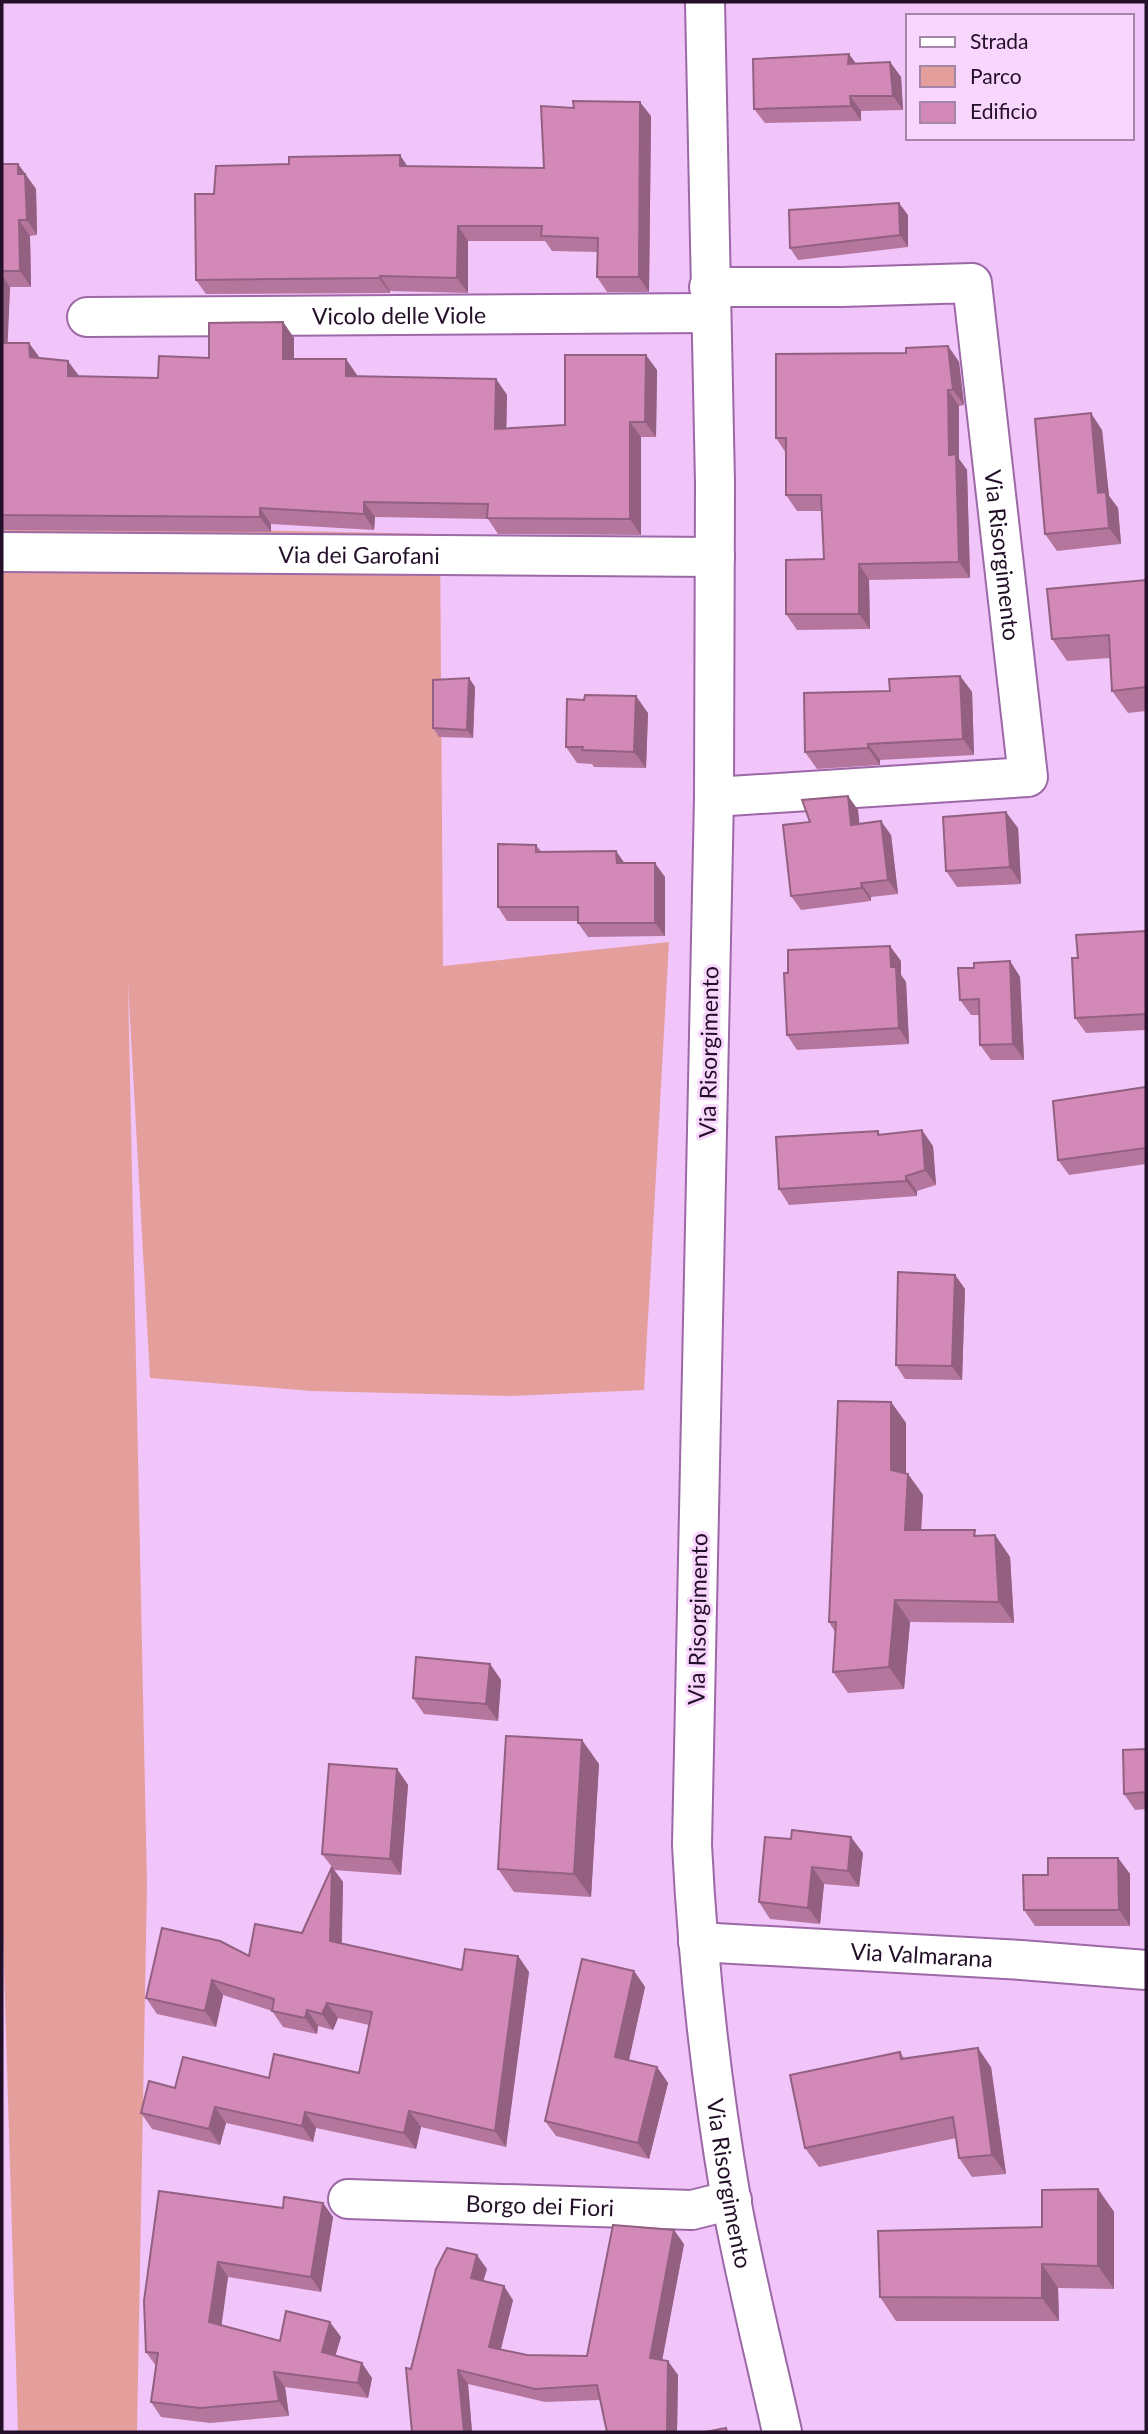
<svg xmlns="http://www.w3.org/2000/svg" width="1148" height="2434" font-family="Lato,sans-serif">
<rect width="100%" height="100%" fill="#f1c4fa"/>
<polygon fill="#e49f9d" points="2,525 440,534 443,966 669,942 644,1390 511,1396 312,1391 150,1378 128,983 147,1884 137,2432 18,2432 2,1900"/>
<g fill="none" stroke-linecap="round" stroke-linejoin="round">
<g stroke="#9c68a6" stroke-width="42">
<g id="minor">
<path id="s1" d="M705,2L715,483L714,797L692,1845C698,1964 711,2082 731,2199C745,2277 765,2355 782,2432"/>
<path id="s2" d="M709,287H842L972,283L1028,777L714,797"/>
<path id="s3" d="M87,317L710,313"/>
<path id="s4" d="M2,552L715,557"/>
<path id="s5" d="M698,1942L1021,1960L1146,1970"/>
<path id="s6" d="M348,2199L692,2210L732,2200"/>
</g>
</g>
<use href="#minor" stroke="#fff" stroke-width="38"/>
</g>
<g fill="#b5769e">
<polygon points="890,62 901,77 903,110 861,111 861,121 765,123 754,109 856,64"/>
<polygon points="651,116 649,292 607,292 597,277 598,252 552,251 545,241 468,241 468,293 390,291 390,293 206,294 196,280 214,194 408,167 544,168"/>
<polygon points="2,164 18,164 36,189 37,235 30,236 31,287 10,287 7,343 79,377 158,378 209,358 283,322 294,338 294,359 346,359 357,376 496,379 507,395 506,429 565,425 657,370 656,437 641,437 641,535 498,534 488,519 375,517 374,530 271,524 271,532 2,530"/>
<polygon points="908,215 908,247 798,260 790,248"/>
<polygon points="948,346 959,362 964,405 959,406 959,459 967,470 970,578 869,580 870,629 797,630 786,614 824,559 822,511 797,511 786,495 786,453 776,438 906,353"/>
<polygon points="1102,430 1109,496 1118,508 1121,544 1057,551 1045,534"/>
<polygon points="1146,580 1146,711 1128,713 1112,691 1110,658 1067,661 1052,639"/>
<polygon points="960,676 972,692 974,755 880,760 880,765 817,769 805,752 890,691"/>
<polygon points="469,678 475,687 473,738 439,737 433,728"/>
<polygon points="648,713 646,768 594,767 592,764 577,763 566,747"/>
<polygon points="848,796 858,810 859,824 891,835 898,894 871,897 871,901 801,910 791,896 810,822"/>
<polygon points="1018,828 1021,884 957,887 946,871"/>
<polygon points="536,845 542,852 625,863 665,877 665,936 588,937 578,923 578,921 507,921 498,907"/>
<polygon points="1146,931 1146,1030 1086,1033 1075,1018 1078,958"/>
<polygon points="901,961 901,975 906,982 909,1044 797,1050 787,1035"/>
<polygon points="1010,961 1020,977 1024,1060 991,1060 980,1045 979,1015 971,1015 960,1000 974,968"/>
<polygon points="1146,1087 1146,1164 1069,1175 1058,1160"/>
<polygon points="878,1131 880,1134 933,1146 936,1185 917,1191 917,1196 789,1205 779,1189"/>
<polygon points="955,1275 965,1289 962,1380 905,1379 896,1365"/>
<polygon points="891,1402 906,1423 906,1473 908,1474 923,1495 921,1530 979,1536 995,1535 1010,1557 1014,1623 910,1622 904,1689 848,1693 833,1672 835,1632 829,1622"/>
<polygon points="490,1664 501,1680 498,1721 424,1714 413,1698"/>
<polygon points="1146,1749 1146,1809 1135,1810 1124,1794"/>
<polygon points="599,1764 591,1897 514,1892 498,1869"/>
<polygon points="397,1769 408,1785 401,1875 334,1870 343,1882 342,1943 462,1970 518,1956 529,1972 506,2147 421,2127 416,2149 316,2128 313,2142 226,2123 220,2145 152,2129 141,2113 175,2088 269,2078 359,2073 369,2025 338,2018 333,2030 318,2026 317,2034 283,2027 272,2011 223,1995 216,2027 157,2014 146,1998 249,1956 302,1933 332,1867 322,1854"/>
<polygon points="765,1837 863,1853 859,1887 824,1884 820,1924 770,1919 759,1902"/>
<polygon points="1118,1858 1130,1874 1130,1926 1035,1926 1024,1910 1048,1875"/>
<polygon points="634,1971 645,1987 629,2060 657,2067 668,2083 649,2159 556,2136 545,2121"/>
<polygon points="900,2052 904,2058 991,2067 1006,2174 972,2177 959,2158 956,2138 819,2167 805,2148"/>
<polygon points="1098,2189 1114,2212 1114,2289 1058,2288 1059,2321 896,2321 880,2297 1042,2227"/>
<polygon points="323,2203 333,2217 321,2292 228,2277 221,2325 280,2341 341,2337 335,2356 372,2378 368,2398 285,2387 289,2416 210,2423 161,2417 151,2402 156,2366 146,2352 144,2301 283,2208"/>
<polygon points="684,2244 662,2360 678,2375 677,2432 607,2432 600,2400 545,2402 468,2384 472,2432 412,2432 487,2269 483,2281 513,2300 501,2349 527,2355 587,2356"/>
</g>
<g fill="#936081">
<polygon points="849,54 860,69 848,64"/>
<polygon points="890,62 901,77 903,110 893,96"/>
<polygon points="850,96 861,111 861,121 851,106"/>
<polygon points="640,102 651,116 649,292 639,277"/>
<polygon points="400,155 410,170 400,166"/>
<polygon points="18,164 36,189 37,235 27,220 18,174"/>
<polygon points="899,203 908,215 908,247 900,235"/>
<polygon points="19,220 30,236 31,287 20,271"/>
<polygon points="458,226 468,241 468,293 457,278"/>
<polygon points="2,275 10,287 7,358 2,351"/>
<polygon points="380,276 390,291 390,293 379,278"/>
<polygon points="283,322 294,338 294,374 283,359"/>
<polygon points="29,343 40,358 30,357"/>
<polygon points="948,346 959,362 964,405 953,390"/>
<polygon points="646,355 657,370 656,437 645,422"/>
<polygon points="346,359 357,375 357,392 346,376"/>
<polygon points="68,361 79,376 68,376"/>
<polygon points="496,379 507,395 506,445 495,429"/>
<polygon points="948,390 959,406 959,459 967,470 970,578 959,562 949,455"/>
<polygon points="1091,413 1102,430 1109,496 1118,508 1121,544 1109,528 1098,493"/>
<polygon points="630,422 641,437 641,535 630,519"/>
<polygon points="364,502 375,517 374,530 364,514"/>
<polygon points="260,508 271,524 271,532 260,517"/>
<polygon points="859,564 869,580 870,629 859,614"/>
<polygon points="960,676 972,692 974,755 963,739"/>
<polygon points="469,678 475,687 473,738 467,730"/>
<polygon points="636,696 648,713 646,768 634,752"/>
<polygon points="868,744 880,760 880,765 868,748"/>
<polygon points="848,796 858,810 861,838 851,825"/>
<polygon points="1006,812 1018,828 1021,884 1010,867"/>
<polygon points="881,821 891,835 898,894 888,880"/>
<polygon points="616,851 626,865 617,863"/>
<polygon points="655,863 665,877 665,936 655,923"/>
<polygon points="861,883 871,897 871,901 862,888"/>
<polygon points="890,946 901,961 901,975 906,982 909,1044 899,1028 891,967"/>
<polygon points="1010,961 1020,977 1024,1060 1013,1044"/>
<polygon points="922,1130 933,1146 936,1185 925,1170"/>
<polygon points="906,1176 917,1191 917,1196 906,1181"/>
<polygon points="955,1275 965,1289 962,1380 952,1366"/>
<polygon points="891,1402 906,1423 906,1492 891,1470"/>
<polygon points="908,1474 923,1495 920,1552 905,1530"/>
<polygon points="995,1535 1010,1557 1014,1623 999,1602"/>
<polygon points="895,1600 910,1622 904,1689 889,1667"/>
<polygon points="490,1664 501,1680 498,1721 486,1704"/>
<polygon points="582,1740 599,1764 591,1897 574,1874"/>
<polygon points="397,1769 408,1785 401,1875 390,1859"/>
<polygon points="851,1837 863,1853 859,1887 848,1871"/>
<polygon points="1118,1858 1130,1874 1130,1926 1119,1910"/>
<polygon points="332,1867 343,1882 341,1956 330,1941"/>
<polygon points="812,1867 824,1884 820,1924 808,1908"/>
<polygon points="518,1956 529,1972 506,2147 495,2131"/>
<polygon points="634,1971 645,1987 626,2073 615,2057"/>
<polygon points="212,1980 223,1995 216,2027 205,2011"/>
<polygon points="327,2003 338,2018 333,2030 322,2014"/>
<polygon points="307,2010 318,2026 317,2034 305,2018"/>
<polygon points="978,2048 991,2067 1006,2174 992,2155"/>
<polygon points="657,2067 668,2083 649,2159 638,2143"/>
<polygon points="215,2107 226,2123 220,2145 209,2129"/>
<polygon points="409,2111 421,2127 416,2149 404,2133"/>
<polygon points="305,2112 316,2128 313,2142 302,2126"/>
<polygon points="1098,2189 1114,2212 1114,2289 1098,2266"/>
<polygon points="323,2203 333,2217 321,2292 311,2277"/>
<polygon points="674,2230 684,2244 660,2372 650,2358"/>
<polygon points="477,2255 487,2269 480,2292 471,2278"/>
<polygon points="218,2262 228,2277 220,2337 209,2322"/>
<polygon points="1042,2264 1058,2288 1059,2321 1042,2298"/>
<polygon points="504,2286 513,2300 498,2360 489,2347"/>
<polygon points="330,2322 341,2337 332,2367 322,2352"/>
<polygon points="668,2361 678,2375 677,2432 667,2432"/>
<polygon points="362,2363 372,2378 368,2398 358,2383"/>
<polygon points="458,2370 468,2384 472,2432 464,2432"/>
<polygon points="274,2372 285,2387 289,2416 279,2401"/>
</g>
<g fill="#d289b8" stroke="#936081" stroke-width="2">
<polygon points="849,54 848,64 890,62 893,96 850,96 851,106 754,109 753,59"/>
<polygon points="573,101 640,102 639,277 597,277 598,238 541,236 542,226 458,226 457,278 380,276 379,278 196,280 195,194 214,194 216,166 289,164 289,157 400,155 400,166 544,168 541,106 574,108"/>
<polygon points="2,164 18,164 18,174 25,174 27,220 19,220 20,271 2,271"/>
<polygon points="899,203 900,235 790,248 789,210"/>
<polygon points="283,322 283,359 346,359 346,376 496,379 495,429 565,425 565,355 646,355 645,422 630,422 630,519 487,518 488,504 364,502 364,514 260,508 260,517 2,515 2,343 29,343 30,357 68,361 68,376 158,378 159,356 209,358 209,323"/>
<polygon points="948,346 953,390 948,390 949,455 956,454 959,562 859,564 859,614 786,614 786,560 824,559 821,495 786,495 786,438 776,438 776,354 906,353 906,348"/>
<polygon points="1091,413 1098,493 1106,492 1109,528 1045,534 1035,419"/>
<polygon points="1146,580 1146,687 1112,691 1109,635 1052,639 1047,589"/>
<polygon points="960,676 963,739 868,744 868,748 805,752 804,693 890,691 889,679"/>
<polygon points="469,678 467,730 433,728 433,680"/>
<polygon points="585,695 636,696 634,752 582,750 583,747 566,747 567,699 584,700"/>
<polygon points="848,796 851,825 881,821 888,880 861,883 862,888 791,896 783,825 810,822 802,800"/>
<polygon points="1006,812 1010,867 946,871 943,817"/>
<polygon points="498,844 536,845 536,852 616,851 617,863 655,863 655,923 578,923 578,907 498,907"/>
<polygon points="1146,931 1146,1014 1075,1018 1072,958 1078,958 1076,935"/>
<polygon points="890,946 891,967 896,967 899,1028 787,1035 784,973 788,973 788,950"/>
<polygon points="1010,961 1013,1044 980,1045 979,999 960,1000 958,968 974,968 974,963"/>
<polygon points="1146,1087 1146,1148 1058,1160 1053,1101"/>
<polygon points="922,1130 925,1170 906,1176 906,1181 779,1189 776,1137 878,1131 878,1135"/>
<polygon points="898,1272 955,1275 952,1366 896,1365"/>
<polygon points="838,1401 891,1402 891,1470 908,1474 905,1530 975,1530 974,1536 995,1535 999,1602 895,1600 889,1667 833,1672 836,1622 829,1622"/>
<polygon points="416,1657 490,1664 486,1704 413,1698"/>
<polygon points="506,1736 582,1740 574,1874 498,1869"/>
<polygon points="1146,1749 1146,1792 1124,1794 1123,1750"/>
<polygon points="329,1764 397,1769 390,1859 322,1854"/>
<polygon points="792,1830 851,1837 848,1871 812,1867 808,1908 759,1902 765,1837 791,1839"/>
<polygon points="1048,1858 1118,1858 1119,1910 1024,1910 1023,1875 1048,1875"/>
<polygon points="332,1867 330,1941 462,1970 465,1949 518,1956 495,2131 409,2111 404,2133 305,2112 302,2126 215,2107 209,2129 141,2113 149,2081 175,2088 183,2057 269,2078 274,2054 359,2073 372,2012 327,2003 322,2014 307,2010 305,2018 272,2011 274,1999 212,1980 205,2011 146,1998 162,1928 220,1941 249,1956 255,1924 302,1933"/>
<polygon points="582,1959 634,1971 615,2057 657,2067 638,2143 545,2121"/>
<polygon points="978,2048 992,2155 959,2158 953,2117 805,2148 790,2075 900,2052 901,2059"/>
<polygon points="1098,2189 1098,2266 1042,2264 1042,2298 880,2297 878,2231 1042,2227 1042,2190"/>
<polygon points="159,2191 283,2208 284,2197 323,2203 311,2277 218,2262 209,2322 280,2341 286,2311 330,2322 322,2352 362,2363 358,2383 274,2372 279,2401 200,2408 151,2402 158,2353 146,2352 144,2301"/>
<polygon points="613,2225 674,2230 650,2358 668,2361 667,2432 607,2432 597,2385 535,2389 458,2370 464,2432 412,2432 406,2368 411,2369 436,2269 447,2248 477,2255 471,2278 504,2286 489,2347 527,2355 587,2356"/>
<polygon points="726,2428 727,2432 705,2432"/>
</g>
<g text-anchor="middle" dominant-baseline="central" stroke-width="6" stroke-linejoin="round" paint-order="stroke">
<g font-size="23" fill="#230f27" stroke="#f8d6fe">
<text stroke="none"><textPath href="#s3" startOffset="312">Vicolo delle Viole</textPath></text>
<text stroke="none"><textPath href="#s4" startOffset="357">Via dei Garofani</textPath></text>
<text stroke="none"><textPath href="#s2" startOffset="537">Via Risorgimento</textPath></text>
<text transform="translate(708 1052) rotate(-89)">Via Risorgimento</text>
<text transform="translate(697 1619) rotate(-89)">Via Risorgimento</text>
<text stroke="none"><textPath href="#s5" startOffset="224">Via Valmarana</textPath></text>
<text stroke="none"><textPath href="#s1" startOffset="2184">Via Risorgimento</textPath></text>
<text stroke="none"><textPath href="#s6" startOffset="192">Borgo dei Fiori</textPath></text>
</g>
</g>
<rect width="1148" height="2434" fill="none" stroke="#230f27" stroke-width="7"/>
<rect x="906" y="14" width="228" height="126" fill="#f8d6fe" stroke="#a386a8" stroke-width="2"/>
<rect x="920" y="37" width="35" height="10" fill="#ffffff" stroke="#a386a8" stroke-width="2"/>
<text x="970" y="49" font-size="21" fill="#230f27">Strada</text>
<rect x="920" y="66" width="35" height="21" fill="#e49f9d" stroke="#a386a8" stroke-width="2"/>
<text x="970" y="84" font-size="21" fill="#230f27">Parco</text>
<rect x="920" y="102" width="35" height="21" fill="#d289b8" stroke="#a386a8" stroke-width="2"/>
<text x="970" y="119" font-size="21" fill="#230f27">Edificio</text>
</svg>
